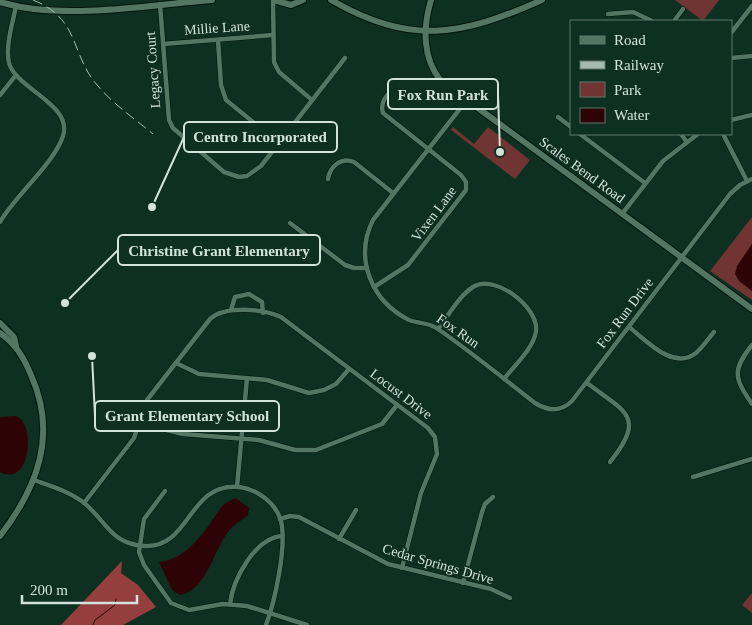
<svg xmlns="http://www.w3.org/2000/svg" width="752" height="625" font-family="'Times New Roman',serif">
<rect width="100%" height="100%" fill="#0e3020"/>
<g fill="#703433">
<polygon points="675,0 719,0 703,21"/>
<polygon points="453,127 474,144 488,127 530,160 515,179 451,130"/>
<polygon points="752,217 752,300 710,271"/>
<polygon points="752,593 752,613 742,605"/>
</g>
<polygon fill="#953e3e" points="122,561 121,573 138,585 156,607 123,625 61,625"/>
<g fill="#2d0305">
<polygon points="752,244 752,291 739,281 735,274 737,266"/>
<path d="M16,416C36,423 31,488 0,472V417Z"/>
<path d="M236,498L249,508L248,515C241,521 234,524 228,532C213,551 207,590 180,595L172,590L159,562C182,560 199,540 211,522C220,510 221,503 236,498Z"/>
</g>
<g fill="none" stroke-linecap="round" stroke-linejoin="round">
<polyline stroke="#2d0305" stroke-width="1" points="93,625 95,620 115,605 116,599"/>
<g stroke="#00160b" stroke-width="5.5">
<g id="street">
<polyline points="273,0 274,62 279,72 312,100"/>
<polyline points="160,4 169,120 173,128 224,172 239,177 247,176 261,166 345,58"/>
<polyline points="608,14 633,12 652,21"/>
<polyline points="674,21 683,9"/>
<polyline points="731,33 752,6"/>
<polyline points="218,40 221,85 226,100 279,143"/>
<polyline points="163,44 273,35"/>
<polyline points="731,58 752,56"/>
<polyline points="0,95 16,75"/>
<path d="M466,101L373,220C354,258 371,301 409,320C419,324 429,322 438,329C471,352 503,378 535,403C548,411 561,412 572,401L730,194L740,185L752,179"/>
<polyline points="558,117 571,127"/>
<polyline points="731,120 752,115"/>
<polyline points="580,134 645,183"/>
<polyline points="681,134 686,141"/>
<polyline points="723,134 747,181"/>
<path d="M328,179C330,166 341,157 354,162L393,193"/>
<polyline points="622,214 663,161 698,134"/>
<path d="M0,222C15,196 55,162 63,136C73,104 16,89 9,63C5,46 13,22 16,6"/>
<polyline points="290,223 345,265 354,268 366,268"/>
<path d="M374,287L408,265L466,190V182L461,175L383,113C380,103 386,93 396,89"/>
<polyline points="231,310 235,297 249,294 262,302 263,313"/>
<path d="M629,327C646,340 673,371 696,353C703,347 708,339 714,332"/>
<path d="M438,329C448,316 459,296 473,287C494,273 539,307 536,331C534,348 514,366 504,379"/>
<path d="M752,345C732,370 734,378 752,404"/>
<polyline points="176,363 199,374 267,380 309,393 324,390 336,384 349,369"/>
<path d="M587,383C625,412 647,416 610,462"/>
<polyline points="138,423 183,434 259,440 295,450 316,450 382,424 397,405"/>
<polyline points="693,477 752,459"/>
<path d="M34,480C51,486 68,491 83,502C106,520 110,544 145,546C191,548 188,482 239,487C257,489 276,503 281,521C287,546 275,601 266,625"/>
<polyline points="237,487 247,378"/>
<polyline points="165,491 144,519 139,552 144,565 171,603 189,610 223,604 247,606 307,625"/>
<path d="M84,503L134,438L147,400L210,319C225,305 263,309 281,317L428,428L435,437L437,454L421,493L402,568"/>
<polyline points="280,519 290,516 299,517 388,564 491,589 510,598"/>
<polyline points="339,539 356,510"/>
<polyline points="463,583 482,512 485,504 493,497"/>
<path d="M230,604C233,579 255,538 282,536"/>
</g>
</g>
<g stroke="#00160b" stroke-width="8">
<g id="secondary">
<polyline points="274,0 291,5 303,0"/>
<path d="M331,0C411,46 461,36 542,0"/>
<path d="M431,0C423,27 422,58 441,81L752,309"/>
<path d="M0,2C64,21 145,5 212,0"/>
<polyline points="0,323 14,337 16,346"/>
<path d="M0,333C16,344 24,358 31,375C58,435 37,488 0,536"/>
</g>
</g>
<use href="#street" stroke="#537663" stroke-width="4.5"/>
<use href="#secondary" stroke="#537663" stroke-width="6"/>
<path stroke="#a4bbaf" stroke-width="1" stroke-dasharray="10 5" stroke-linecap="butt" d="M33,0C81,19 70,55 98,86C113,104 135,119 153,134"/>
</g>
<g text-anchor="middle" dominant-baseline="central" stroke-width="4" stroke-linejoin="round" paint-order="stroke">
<g font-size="14" fill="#d1e4d9" stroke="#0e3020">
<text transform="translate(217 28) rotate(-4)">Millie Lane</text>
<text transform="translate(153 70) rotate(-94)">Legacy Court</text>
<text transform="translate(582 170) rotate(36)">Scales Bend Road</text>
<text transform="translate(434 214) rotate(-53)">Vixen Lane</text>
<text transform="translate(625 313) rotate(-53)">Fox Run Drive</text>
<text transform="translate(458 331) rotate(35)">Fox Run</text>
<text transform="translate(401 394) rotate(37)">Locust Drive</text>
<text transform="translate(438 564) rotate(16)">Cedar Springs Drive</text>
</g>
</g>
<path fill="none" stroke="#d1e4d9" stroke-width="2" d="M500 152L498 94M152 207L184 137M65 303L118 250M92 356L95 416"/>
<g fill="#d1e4d9" stroke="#0e3020" stroke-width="2">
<circle cx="500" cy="152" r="5"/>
<circle cx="152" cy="207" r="5"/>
<circle cx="65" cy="303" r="5"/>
<circle cx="92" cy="356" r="5"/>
</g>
<g fill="#0e3020" stroke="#d1e4d9" stroke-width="2">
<rect x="388" y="79" width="110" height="30" rx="5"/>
<rect x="184" y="122" width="153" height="30" rx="5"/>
<rect x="118" y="235" width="202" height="30" rx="5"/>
<rect x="95" y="401" width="184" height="30" rx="5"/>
</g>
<g font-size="15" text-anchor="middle" font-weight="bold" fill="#d1e4d9">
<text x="443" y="100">Fox Run Park</text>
<text x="260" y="142">Centro Incorporated</text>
<text x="219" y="256">Christine Grant Elementary</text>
<text x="187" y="421">Grant Elementary School</text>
</g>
<rect x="570" y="20" width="162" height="115" fill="#0e3020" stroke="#5c786a"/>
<rect x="580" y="36" width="25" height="8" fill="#537663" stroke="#5c786a"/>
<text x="614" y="45" font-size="15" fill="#d1e4d9">Road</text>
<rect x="580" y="61" width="25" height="8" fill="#a4bbaf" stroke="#5c786a"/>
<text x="614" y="70" font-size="15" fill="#d1e4d9">Railway</text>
<rect x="580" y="82" width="25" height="15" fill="#703433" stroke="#5c786a"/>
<text x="614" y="95" font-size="15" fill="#d1e4d9">Park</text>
<rect x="580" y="108" width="25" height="15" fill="#2d0305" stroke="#5c786a"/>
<text x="614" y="120" font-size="15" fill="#d1e4d9">Water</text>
<path d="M22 595v8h115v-8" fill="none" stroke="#d1e4d9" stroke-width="2.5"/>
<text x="30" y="595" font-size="15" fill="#d1e4d9" stroke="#0e3020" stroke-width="4" paint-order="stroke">200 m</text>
</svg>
